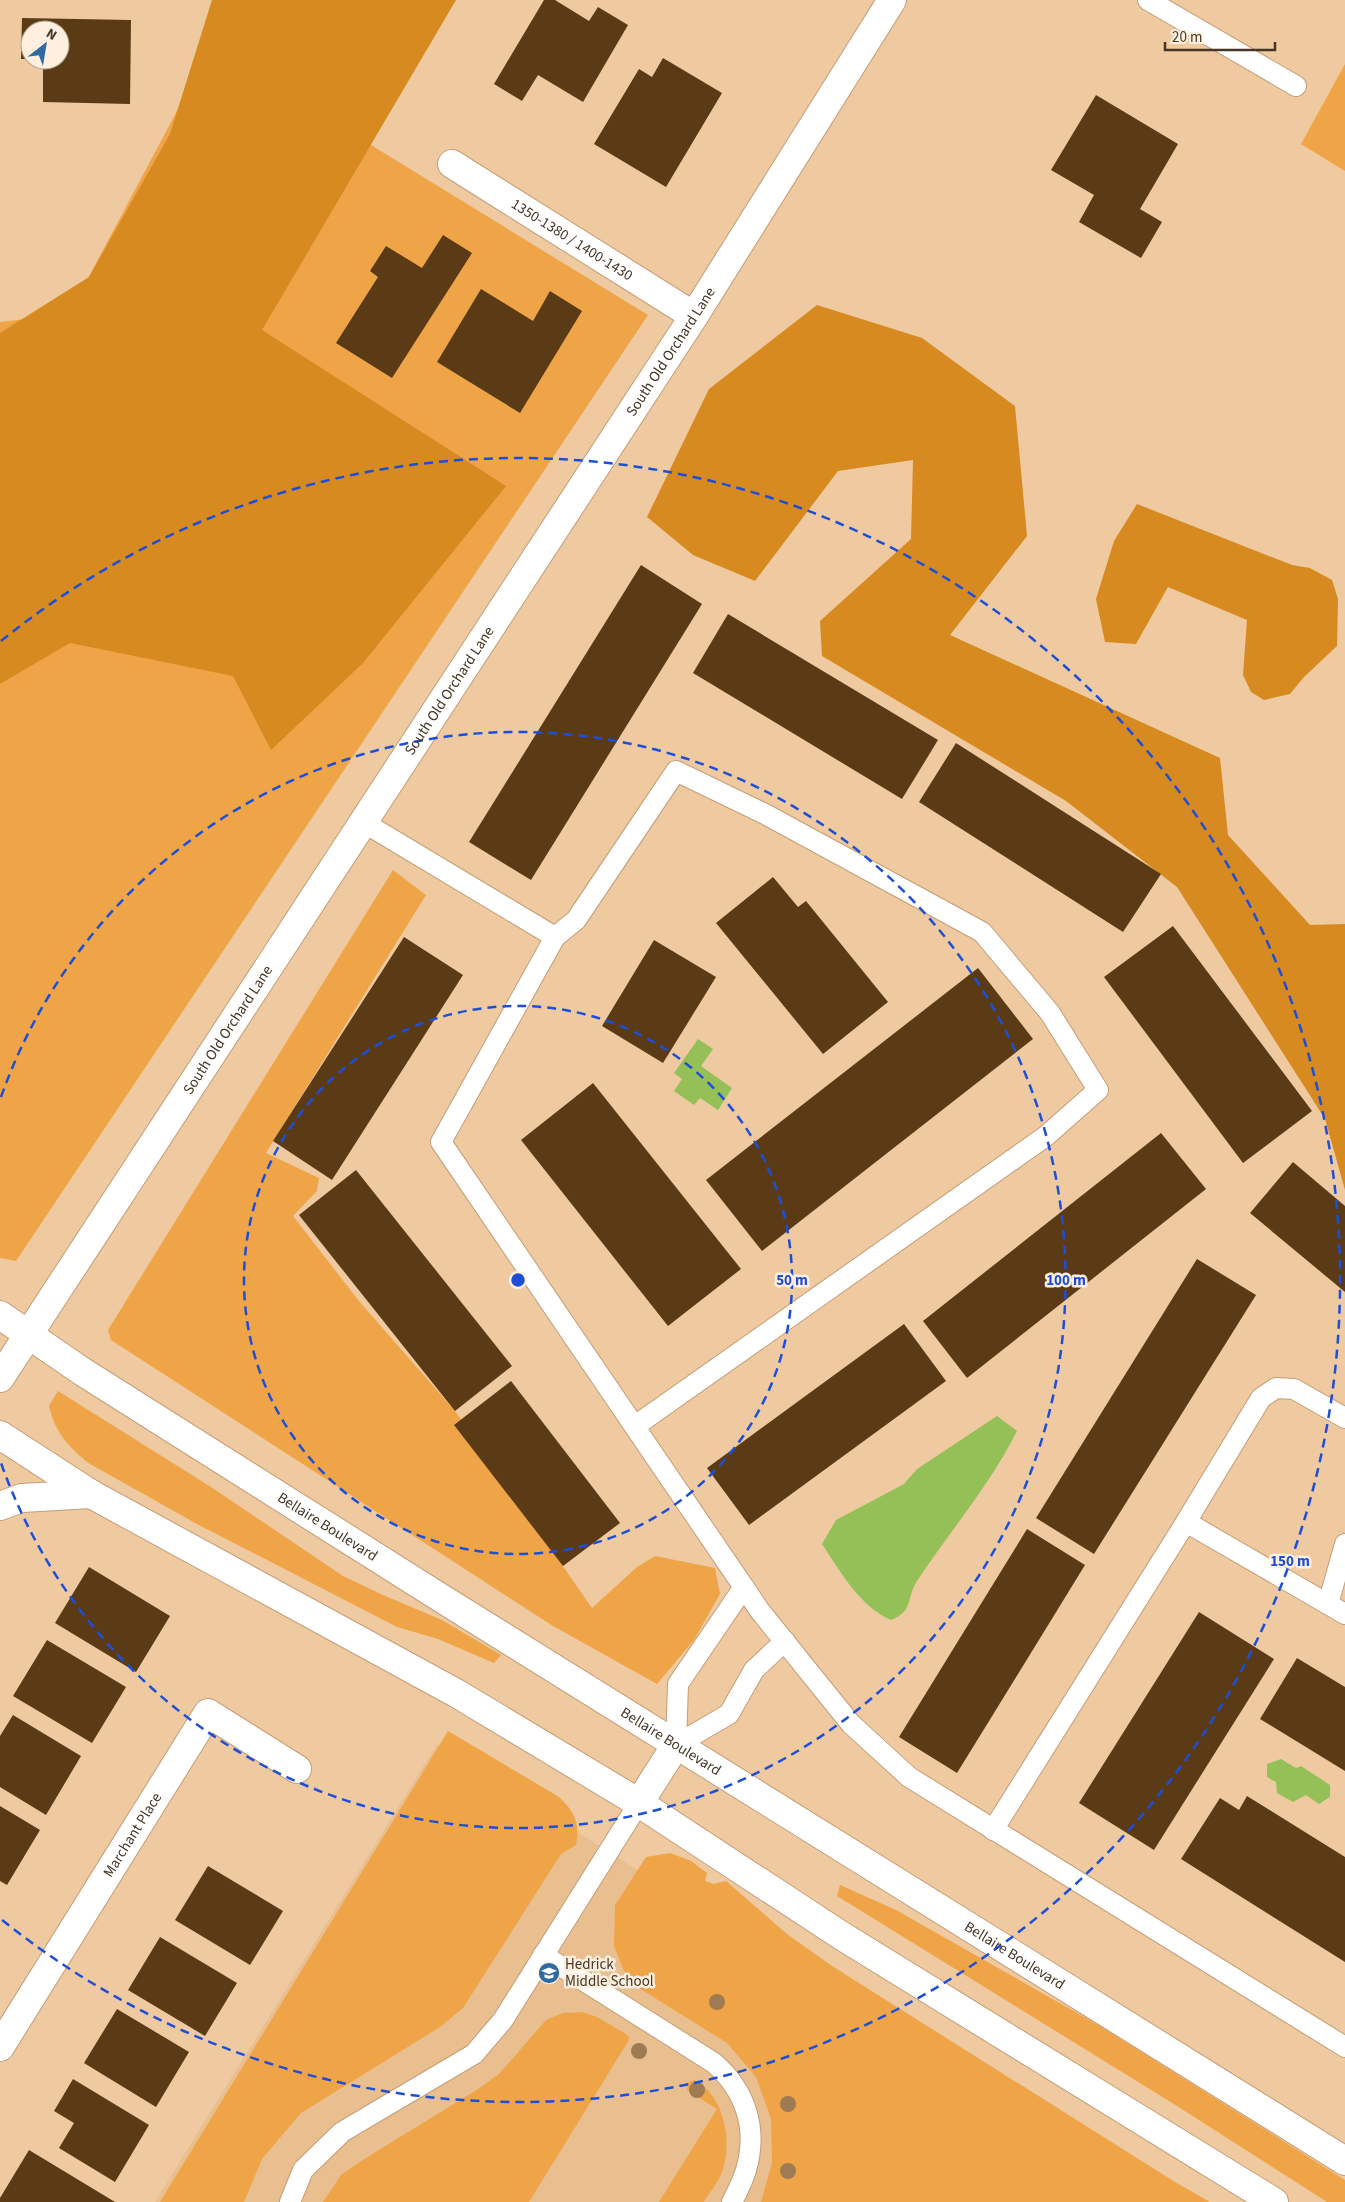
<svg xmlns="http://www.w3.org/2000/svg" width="1345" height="2202" font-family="'Source Sans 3',sans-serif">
<rect width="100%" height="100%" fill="#efcaa1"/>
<polygon fill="#eabf90" points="437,1744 1167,2202 155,2202"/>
<g fill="#efa447">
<polygon points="211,47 648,315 16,1261 0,1258 0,322 69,314"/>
<polygon points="1345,64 1345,171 1301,144"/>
<polygon points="393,870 426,895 266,1153 319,1178 317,1191 293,1216 359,1301 455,1411 592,1608 637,1567 655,1556 715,1568 720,1594 694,1640 657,1684 553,1626 111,1340 108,1330"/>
<path d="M58,1391L211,1487L343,1576L383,1595L442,1620L501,1655L494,1663L438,1639L397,1627L197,1524L90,1464C70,1449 54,1431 49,1406Z"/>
<path d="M448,1731L559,1797C575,1812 580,1823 576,1845L561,1854L463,2008L440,2027L301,2113L262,2159L244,2202H160Z"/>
<polygon points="670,1853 691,1861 707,1873 705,1881 714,1884 726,1881 787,1934 832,1966 1175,2182 1210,2202 761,2202 772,2163 771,2119 756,2077 727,2043 642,1990 624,1971 614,1946 615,1905 646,1857"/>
<polygon points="840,1885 896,1910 1100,2026 1345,2180 1345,2202 1327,2202 1177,2106 837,1896"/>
<polygon points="582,2012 597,2017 626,2034 629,2037 629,2040 529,2202 323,2202 341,2175 361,2161 478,2089 499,2074 546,2020 563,2013"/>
<path d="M694,2080C725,2095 733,2143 722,2172C718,2183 709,2193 704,2202H659L717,2109L687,2090L688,2082Z"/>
</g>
<g fill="#d68a20">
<polygon points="212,0 456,0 262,330 506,486 363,663 271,750 233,676 70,643 0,684 0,333 89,277 170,134"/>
<polygon points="817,305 922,338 1015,406 1027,536 950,635 1220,758 1228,835 1310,925 1345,924 1345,1190 1325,1119 1177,887 1066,801 822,656 820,621 911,539 913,460 838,471 755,581 693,555 647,517 709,389"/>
<polygon points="1137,504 1292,565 1310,568 1332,580 1338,599 1337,646 1304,677 1290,694 1264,700 1251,692 1243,675 1247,620 1168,587 1136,644 1105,642 1096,599 1114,541"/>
</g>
<g fill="#94c057">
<polygon points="698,1039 713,1049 701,1066 732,1088 718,1110 700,1098 694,1105 674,1091 682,1079 674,1073"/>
<path d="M997,1416L1017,1431C990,1485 950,1531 917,1581C906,1598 914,1611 891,1620C860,1607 840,1571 822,1544L836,1520L904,1484L917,1469Z"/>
<polygon points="1281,1759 1296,1768 1301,1766 1330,1785 1330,1797 1319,1804 1306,1795 1293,1802 1277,1793 1276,1782 1267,1777 1267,1764"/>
</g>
<g fill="#5a3b15">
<polygon points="544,0 555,0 589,21 598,7 628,25 583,102 538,75 522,101 494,84"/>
<polygon points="22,18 131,20 130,104 43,102 43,60 60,60 60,30 30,30 30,59 21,59"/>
<polygon points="663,58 722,93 666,187 594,144 639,69 652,77"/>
<polygon points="1096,95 1178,144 1140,209 1162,222 1141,258 1079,222 1094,195 1051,170"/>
<polygon points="443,235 472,253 392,378 336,343 378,277 370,271 386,246 422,268"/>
<polygon points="481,289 533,321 550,291 582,311 520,413 437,362"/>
<polygon points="641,565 702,604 531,880 469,842"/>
<polygon points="728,614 938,740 902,799 693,673"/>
<polygon points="956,743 1161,874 1123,932 919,802"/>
<polygon points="773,877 798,907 806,901 888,1002 823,1054 716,923"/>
<polygon points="1173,926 1312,1111 1243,1163 1104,977"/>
<polygon points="404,937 463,975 332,1180 273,1141"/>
<polygon points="654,940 716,977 663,1063 602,1026"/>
<polygon points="978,968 1033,1039 762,1251 706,1180"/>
<polygon points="593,1083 741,1269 668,1326 521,1140"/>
<polygon points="1161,1133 1206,1189 967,1378 923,1321"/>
<polygon points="1293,1162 1345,1206 1345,1292 1250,1213"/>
<polygon points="356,1170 512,1366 455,1411 299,1215"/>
<polygon points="1197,1259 1256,1295 1094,1554 1036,1518"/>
<polygon points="904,1324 946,1381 749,1525 707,1468"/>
<polygon points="511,1381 620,1523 563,1566 454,1425"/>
<polygon points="1027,1529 1085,1565 957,1773 899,1737"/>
<polygon points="89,1567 170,1616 136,1672 55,1623"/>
<polygon points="1199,1612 1274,1659 1154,1850 1079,1803"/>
<polygon points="47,1640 126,1687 92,1743 13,1696"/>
<polygon points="1297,1658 1345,1687 1345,1771 1260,1719"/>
<polygon points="13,1715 81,1756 46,1815 0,1787 0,1736"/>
<polygon points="1247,1796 1345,1857 1345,1962 1181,1859 1220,1798 1239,1810"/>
<polygon points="0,1806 40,1830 7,1885 0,1881"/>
<polygon points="208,1866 283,1911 250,1965 175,1920"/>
<polygon points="160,1937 237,1983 205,2036 128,1990"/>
<polygon points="117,2009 189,2052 156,2107 84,2063"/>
<polygon points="73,2079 149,2125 115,2182 59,2148 74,2123 54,2111"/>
<polygon points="29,2150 115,2202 0,2202 0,2198"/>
</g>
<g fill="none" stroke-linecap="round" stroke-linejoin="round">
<g stroke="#c29d77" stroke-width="22">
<g id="lane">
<polyline points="1148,0 1296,86"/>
<polyline points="363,822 555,937 441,1142 760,1611 851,1724 909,1777 1345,2047"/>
<polyline points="555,937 576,920 676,771 765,814 982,932 1050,1013 1098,1090 1046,1136 635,1426"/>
<polyline points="1186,1522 1261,1398 1276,1388 1294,1389 1345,1418"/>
<polyline points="1328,1604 1345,1544"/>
<polyline points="676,1745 678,1684 744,1587"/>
<polyline points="676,1745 729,1714 754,1670 785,1641"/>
<polyline points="993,1830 1186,1522 1345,1614"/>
<path d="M543,1955L714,2063C746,2091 758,2129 746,2170C743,2181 737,2192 732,2202"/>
<polyline points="290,2202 303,2170 342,2132 474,2054 503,2020 639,1803"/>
</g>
</g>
<g stroke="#c29d77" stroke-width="30">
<g id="street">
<path id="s1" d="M452,164L694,316"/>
<path id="s2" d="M0,2047L208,1713L297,1769"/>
</g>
</g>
<g stroke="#c29d77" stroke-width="30">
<g id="secondary">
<path id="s3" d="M0,1315L83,1372L441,1598L1345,2161"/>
<path id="s4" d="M0,1378L694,316L892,0"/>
<polyline points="0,1435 91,1494 456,1693 639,1803 842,1936 1274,2202"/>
<polyline points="0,1506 22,1498 91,1494"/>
<polyline points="639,1803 676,1745"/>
</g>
</g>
<use href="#lane" stroke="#fff" stroke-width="20"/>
<use href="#street" stroke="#fff" stroke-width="28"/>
<use href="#secondary" stroke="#fff" stroke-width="28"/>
</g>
<g fill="#9e7b53">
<circle cx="717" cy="2002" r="8"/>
<circle cx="639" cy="2051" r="8"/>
<circle cx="697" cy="2090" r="8"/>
<circle cx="788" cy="2104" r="8"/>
<circle cx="788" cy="2171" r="8"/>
</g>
<g fill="none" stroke="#1d4ed8" stroke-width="2.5" stroke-dasharray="9 6">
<circle cx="518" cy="1280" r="274"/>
<path d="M1 1097A548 548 0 1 1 1 1463"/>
<path d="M1 641A822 822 0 1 1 1 1919"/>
</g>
<defs>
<g id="school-disc" transform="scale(1.125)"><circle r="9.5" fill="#2d6ba2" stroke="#ffefdf"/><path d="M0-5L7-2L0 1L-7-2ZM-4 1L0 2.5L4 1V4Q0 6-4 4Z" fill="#fff"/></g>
</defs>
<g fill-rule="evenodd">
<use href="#school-disc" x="549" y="1973"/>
</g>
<g text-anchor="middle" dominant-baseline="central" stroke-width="5" stroke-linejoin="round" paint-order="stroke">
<g font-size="15" fill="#453626" stroke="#ffefdf">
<text stroke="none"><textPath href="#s1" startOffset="142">1350-1380 / 1400-1430</textPath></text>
<text stroke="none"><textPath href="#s4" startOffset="1226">South Old Orchard Lane</textPath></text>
<text stroke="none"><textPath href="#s4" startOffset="821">South Old Orchard Lane</textPath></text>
<text stroke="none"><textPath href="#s4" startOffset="416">South Old Orchard Lane</textPath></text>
<text stroke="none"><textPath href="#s3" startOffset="390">Bellaire Boulevard</textPath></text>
<text stroke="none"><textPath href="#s3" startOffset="795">Bellaire Boulevard</textPath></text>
<text stroke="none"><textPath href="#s2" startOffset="250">Marchant Place</textPath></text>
<text stroke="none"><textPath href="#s3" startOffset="1200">Bellaire Boulevard</textPath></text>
</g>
<g font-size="15" fill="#453626" stroke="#ffefdf" text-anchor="start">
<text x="565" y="1964">Hedrick<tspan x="565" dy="17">Middle School</tspan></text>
</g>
</g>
<circle cx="518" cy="1280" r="8" fill="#1d4ed8" stroke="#ffefdf" stroke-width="2.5"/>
<g font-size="15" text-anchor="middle" font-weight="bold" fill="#1d4ed8" stroke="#ffefdf" stroke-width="5" stroke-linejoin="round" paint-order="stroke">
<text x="792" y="1285">50 m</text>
<text x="1066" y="1285">100 m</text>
<text x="1290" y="1566">150 m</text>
</g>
<g transform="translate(45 45) rotate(31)"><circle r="24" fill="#ffefdf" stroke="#b5a595"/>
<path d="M0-4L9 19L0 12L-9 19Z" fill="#2d6ba2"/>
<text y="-8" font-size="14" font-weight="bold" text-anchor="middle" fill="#453626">N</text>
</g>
<path d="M1165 42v8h110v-8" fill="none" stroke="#453626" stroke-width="2.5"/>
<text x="1172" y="42" font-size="15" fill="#453626" stroke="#ffefdf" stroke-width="4" paint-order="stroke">20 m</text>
</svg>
